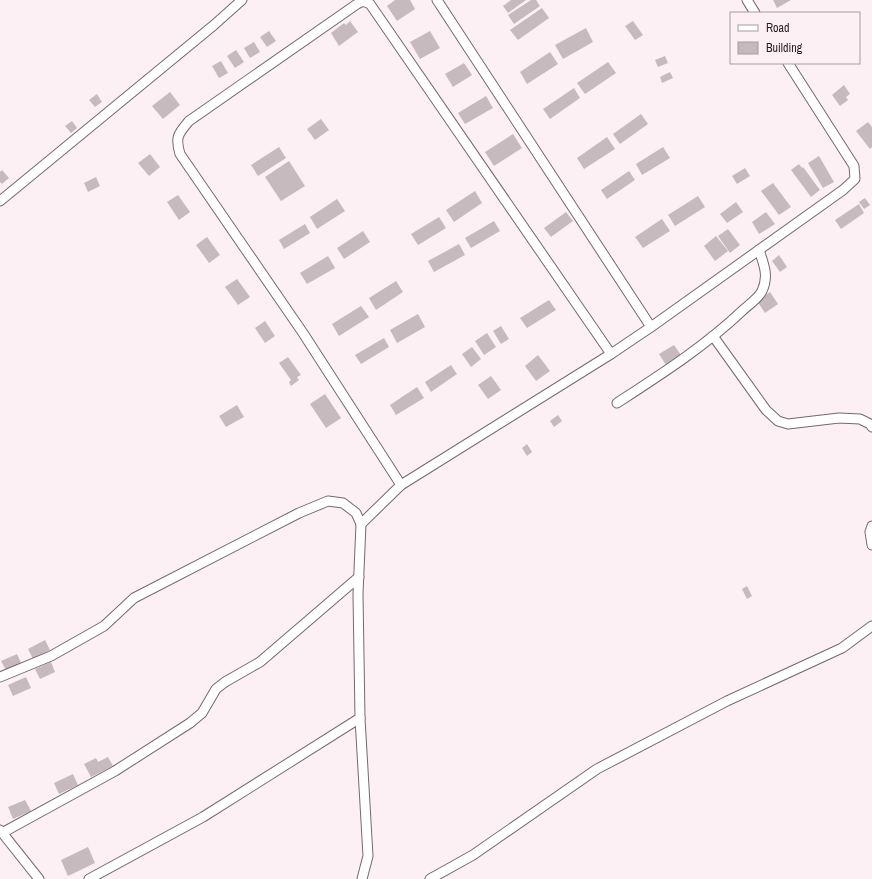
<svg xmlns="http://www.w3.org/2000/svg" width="872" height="879" font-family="'Archivo Narrow',sans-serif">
<rect width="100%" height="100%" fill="#fdf0f4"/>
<g fill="#c7babe">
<polygon points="395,0 410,0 415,9 397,21 387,6"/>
<polygon points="511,0 526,0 508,13 503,6"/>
<polygon points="531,0 536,0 540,6 514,24 508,15"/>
<polygon points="773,0 791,0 777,8"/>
<polygon points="542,8 549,18 518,40 510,30"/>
<polygon points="350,21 358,32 339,46 331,33 344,23 346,25"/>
<polygon points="633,21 643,35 635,40 625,26"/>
<polygon points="586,28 593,42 563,59 555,45"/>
<polygon points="269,31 276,41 267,47 260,37"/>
<polygon points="430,31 440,48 420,59 410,42"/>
<polygon points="254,42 260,52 250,58 244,48"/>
<polygon points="236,50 244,62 235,68 227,56"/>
<polygon points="550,52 558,64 527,84 520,72"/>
<polygon points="665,56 668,63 658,67 655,60"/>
<polygon points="221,61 228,73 219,78 212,66"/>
<polygon points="608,62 616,73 585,94 577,83"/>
<polygon points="464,63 472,75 453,87 445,74"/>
<polygon points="670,72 673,78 662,83 660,77"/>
<polygon points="844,85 850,94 846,97 848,100 840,106 832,95"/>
<polygon points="574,88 580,98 550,119 543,109"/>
<polygon points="170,92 180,105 163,119 152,106"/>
<polygon points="97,94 102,102 95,107 89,100"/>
<polygon points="486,96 493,108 465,124 458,113"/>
<polygon points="641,114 648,124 620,144 613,134"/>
<polygon points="321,119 329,130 315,140 307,129"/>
<polygon points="72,121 77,128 71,133 65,126"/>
<polygon points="868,122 872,127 872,147 870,149 856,131"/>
<polygon points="513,134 522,148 494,166 485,152"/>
<polygon points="607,137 615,149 584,169 577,158"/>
<polygon points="279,147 286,158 258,176 251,165"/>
<polygon points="663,147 670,158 642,175 636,164"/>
<polygon points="150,154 160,167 149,176 138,163"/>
<polygon points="819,156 834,182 823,188 808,163"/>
<polygon points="289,161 305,186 281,201 265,177"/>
<polygon points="799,164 802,168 803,167 820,190 811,197 791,170"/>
<polygon points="745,168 750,176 737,184 732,176"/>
<polygon points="2,170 9,178 2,184 0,182 0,172"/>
<polygon points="629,171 635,180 607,199 601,190"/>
<polygon points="96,177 100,186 88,192 84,183"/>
<polygon points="773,183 791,207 779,215 761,191"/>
<polygon points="475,191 482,203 454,222 446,210"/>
<polygon points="178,195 190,212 179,220 167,202"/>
<polygon points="698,196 705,207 675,226 668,215"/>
<polygon points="865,198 870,205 864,209 859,202"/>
<polygon points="337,199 345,211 317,229 310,217"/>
<polygon points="736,202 743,212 727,223 720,214"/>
<polygon points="859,204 864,213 841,229 835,220"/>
<polygon points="566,212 573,221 551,237 544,228"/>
<polygon points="766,212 775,224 759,234 752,222"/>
<polygon points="439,217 446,228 418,245 411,234"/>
<polygon points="662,219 670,231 643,248 635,237"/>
<polygon points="494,221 500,231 471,248 465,238"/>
<polygon points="305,224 310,233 284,249 279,240"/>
<polygon points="728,229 740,245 730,253 718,236"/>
<polygon points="363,231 370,242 344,259 337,248"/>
<polygon points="716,236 728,251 715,261 704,246"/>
<polygon points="207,237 220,255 209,263 196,245"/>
<polygon points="459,244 465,255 434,272 428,261"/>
<polygon points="779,255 787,267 780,272 772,261"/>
<polygon points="328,256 335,268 307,284 300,273"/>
<polygon points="237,279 250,297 238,305 225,287"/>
<polygon points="396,281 403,292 376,310 369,298"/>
<polygon points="770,292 778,304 765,313 757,301"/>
<polygon points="549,300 556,310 527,328 520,318"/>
<polygon points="361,306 369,317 339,336 332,324"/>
<polygon points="418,314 425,327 397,343 390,330"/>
<polygon points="265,321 275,336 265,343 255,328"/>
<polygon points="501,326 509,339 501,344 493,331"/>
<polygon points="487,333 496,347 484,355 475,341"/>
<polygon points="384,338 389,347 361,364 355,355"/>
<polygon points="674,345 681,355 666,365 659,354"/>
<polygon points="472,347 481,359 471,367 462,354"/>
<polygon points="538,355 550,371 536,381 525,366"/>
<polygon points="288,357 301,375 297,377 299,380 291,386 289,382 291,380 279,363"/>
<polygon points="451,365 457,374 431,392 425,382"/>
<polygon points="491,376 501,390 488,399 478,385"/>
<polygon points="417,387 424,398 396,415 390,405"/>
<polygon points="325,394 341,418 326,428 310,404"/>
<polygon points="237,405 244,417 226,427 219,416"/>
<polygon points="558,415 562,421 554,427 550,421"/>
<polygon points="527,444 532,452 527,456 522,448"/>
<polygon points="747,586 752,596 747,599 742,589"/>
<polygon points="45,640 50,650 33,659 28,649"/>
<polygon points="17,654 21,663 6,670 1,661"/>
<polygon points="51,662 55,672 40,679 35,669"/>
<polygon points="26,677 31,688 13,696 8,685"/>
<polygon points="108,757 113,766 91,777 84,764 96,758 98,762"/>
<polygon points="73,774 78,785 59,794 54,783"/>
<polygon points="25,800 31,811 13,819 8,807"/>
<polygon points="88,847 95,863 68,876 61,860"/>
</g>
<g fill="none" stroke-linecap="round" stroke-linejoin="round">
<g stroke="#74696c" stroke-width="11">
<g id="street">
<polyline points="437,0 651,327"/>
<polyline points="747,0 755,13"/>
<polyline points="0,201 214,25 242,0"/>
<polyline points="713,336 766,410 778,421 788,424 839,418 860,419 870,424 872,427"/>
<path d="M617,403C660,375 704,347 742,311C748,305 758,299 762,291C769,276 764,265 759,250"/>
<path d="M401,485L303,333L180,154C175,137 178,134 189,121L357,4L363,1L370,4L611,354"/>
<polyline points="872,526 870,532 872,545"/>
<polyline points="0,677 51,656 104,626 134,598 299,513 328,501 343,503 356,513 361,524"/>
<polyline points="0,830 39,879"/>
<polyline points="2,833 115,771 190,723 202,713 216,689 225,682 260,662 359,577"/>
<polyline points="89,879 203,817 360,718"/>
<polyline points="362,879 368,856 360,718 358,594 361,524 401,485 611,354 651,327 843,190 855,179 854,166 788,63"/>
<polyline points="430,879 473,855 597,769 727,701 842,648 872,626"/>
</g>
</g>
<use href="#street" stroke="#fff" stroke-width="9"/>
</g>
<rect x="730" y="12" width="130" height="52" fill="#fdf0f4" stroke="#a59c9f"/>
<rect x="738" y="25" width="20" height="6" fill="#ffffff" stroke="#a59c9f"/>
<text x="766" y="32" font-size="12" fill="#221d1f">Road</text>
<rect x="738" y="42" width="20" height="12" fill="#c7babe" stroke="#a59c9f"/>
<text x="766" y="52" font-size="12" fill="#221d1f">Building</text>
</svg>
